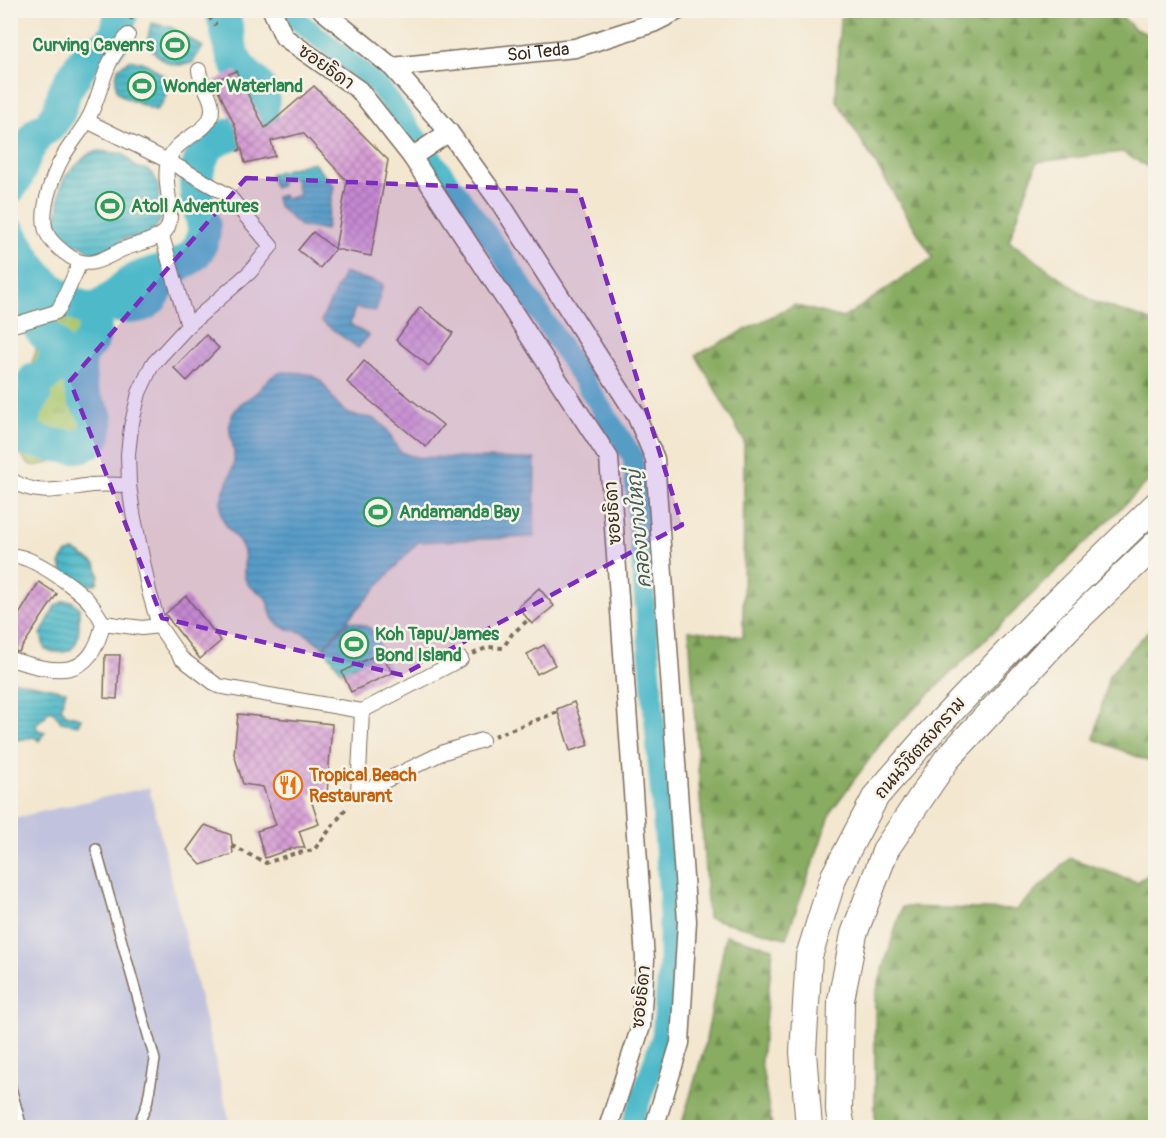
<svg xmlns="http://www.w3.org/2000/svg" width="1166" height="1138" font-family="Pangolin,'Playpen Sans Thai',sans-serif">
<defs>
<pattern id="grass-tufts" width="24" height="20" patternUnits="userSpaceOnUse" patternTransform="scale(1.5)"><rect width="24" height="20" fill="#abc86f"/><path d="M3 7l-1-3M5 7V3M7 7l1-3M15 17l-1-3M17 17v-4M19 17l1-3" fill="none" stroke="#8ca35b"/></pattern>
<pattern id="forest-firs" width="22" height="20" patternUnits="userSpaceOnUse" patternTransform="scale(1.5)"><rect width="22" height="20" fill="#88ac62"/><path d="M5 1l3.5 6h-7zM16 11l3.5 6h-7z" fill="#708c50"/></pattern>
<pattern id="water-rules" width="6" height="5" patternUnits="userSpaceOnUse" patternTransform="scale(1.5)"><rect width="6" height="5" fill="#4db9c9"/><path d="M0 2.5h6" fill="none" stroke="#4197a3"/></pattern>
<pattern id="building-cross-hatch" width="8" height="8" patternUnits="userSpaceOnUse" patternTransform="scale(1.5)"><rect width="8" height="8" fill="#d79fd6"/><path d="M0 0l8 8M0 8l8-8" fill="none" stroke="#b082ad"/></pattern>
</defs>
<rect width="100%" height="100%" fill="#f7f3e8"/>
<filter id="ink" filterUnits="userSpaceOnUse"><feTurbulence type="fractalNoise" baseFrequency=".0167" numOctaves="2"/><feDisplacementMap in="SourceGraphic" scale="12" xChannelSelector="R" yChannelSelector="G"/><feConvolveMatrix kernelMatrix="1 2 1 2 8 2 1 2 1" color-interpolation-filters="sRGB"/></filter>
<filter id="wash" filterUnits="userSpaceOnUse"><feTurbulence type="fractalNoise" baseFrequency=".008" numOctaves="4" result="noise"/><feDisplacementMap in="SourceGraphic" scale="24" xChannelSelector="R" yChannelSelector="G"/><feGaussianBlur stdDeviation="1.35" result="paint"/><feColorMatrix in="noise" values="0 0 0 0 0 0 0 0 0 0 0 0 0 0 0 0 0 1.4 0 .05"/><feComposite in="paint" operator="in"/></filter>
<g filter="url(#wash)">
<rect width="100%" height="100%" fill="#f3e7d0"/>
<polygon fill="#c1c2dd" points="149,787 231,1127 11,1127 10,819"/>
<path fill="url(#grass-tufts)" stroke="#737946" stroke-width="1.5" d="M36,275C53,291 72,306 95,310C95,318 96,330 93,337C90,346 80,351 78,360C76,377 94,385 101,399C105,407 107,416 108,425C109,432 110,437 106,443C98,456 86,451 73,447C55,462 19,483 21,439L11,435C11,407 7,396 34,380L30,368L36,352Z"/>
<g fill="url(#forest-firs)" stroke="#626b40" stroke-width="1.5">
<polygon points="873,10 1116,11 1135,29 1155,37 1155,171 1122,152 1037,162 1009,241 1094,302 1155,322 1155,475 888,734 832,810 786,938 708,918 689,630 743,637 744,441 696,355 794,305 843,318 933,258 836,99 840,18"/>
<polygon points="1155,623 1155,764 1094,739 1109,675"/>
<polygon points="1070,858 1137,882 1155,870 1155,1127 875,1127 875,996 902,907 1016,910"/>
<polygon points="726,935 773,948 761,1061 772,1127 681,1127 705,1045"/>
</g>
<g fill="url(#water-rules)" stroke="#447274" stroke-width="1.5">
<path d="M151,23L171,27L203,47L192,63C171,69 158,60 147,42Z"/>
<path d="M130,60C146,60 155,70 168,79C170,89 164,104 156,110C150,109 148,107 143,105C120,96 111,96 118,68Z"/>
<path d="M99,151L123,154L136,167L148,170L154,176L159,188V200L163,216C156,229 150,236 135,238C130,238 125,238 121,241C113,245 115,250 103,256L91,252L79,244L74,246L62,236L55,223C61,208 57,195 63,181C66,172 73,169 79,163C86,156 89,152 99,151Z"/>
<polygon points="313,162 334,186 326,230 300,226 278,206 276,197 283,195 285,199 299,195 294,177 280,181 281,186 274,188 270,174"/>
<polygon points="344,273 383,284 376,311 355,308 350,324 369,336 358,348 321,321"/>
<path d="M282,372C297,372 316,372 325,386C331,395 336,405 345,411C358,421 371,412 383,425C400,442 389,453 418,457L535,459L534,537L418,542L323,647C317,643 308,634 301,632C290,629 280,629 273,619C269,612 270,603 265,597C260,591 252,590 247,583C241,573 246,562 244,552C241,538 226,531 222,517C216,491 233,482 234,460C236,440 221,427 237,408C242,400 252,398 258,391C267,382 269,376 282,372Z"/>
<path d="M75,551L96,564L99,575L97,583C80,591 65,581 60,564C64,556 66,552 75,551Z"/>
<path d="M64,601H72L79,608C79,634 82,661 45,650L41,634L55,606Z"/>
<path d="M349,621C371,626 377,629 381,652L342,672L324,648Z"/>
<polygon points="11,680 66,691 61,708 66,714 81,718 78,725 61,722 54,712 49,710 44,718 39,721 36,726 38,730 45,732 39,741 34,737 11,741"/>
</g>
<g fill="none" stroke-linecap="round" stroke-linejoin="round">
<polyline stroke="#4db9c9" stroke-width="21" points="288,10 291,15 378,85 496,246 633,457 669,896 669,963 662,1036 631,1128"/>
<g stroke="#4db9c9" stroke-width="34">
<polyline points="10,187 16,179 27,151 38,133 49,126 58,114 65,90 88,54 107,46 112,41 117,31 122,10"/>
<path d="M10,233C17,246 27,264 37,275C46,287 83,315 98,308C115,301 122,284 142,277C166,268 196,267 203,237C206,227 201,216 199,206C195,189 195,169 204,153C216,128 257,140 262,110C267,80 247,83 236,62C227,47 229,27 221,10"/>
<path d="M36,275C36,289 34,304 36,318C40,341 66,337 52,367C48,376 43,378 34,380L35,393L26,409L21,439C42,440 82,458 95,435C102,408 84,409 81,389C79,380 78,360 82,352C85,347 91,343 93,338C96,330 95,318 95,310"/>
<path d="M106,304C142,311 154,307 164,270"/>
</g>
</g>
<g id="blocks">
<g fill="url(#building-cross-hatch)">
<polygon points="236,71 265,128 314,86 388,160 371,256 335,249 347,181 303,133 271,141 275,156 245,163 242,150 237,151 241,148 235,126 214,81"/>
<polygon points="313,232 335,249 320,268 298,250"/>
<polygon points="420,307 453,333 429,366 396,340"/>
<polygon points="206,335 219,348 187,381 174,368"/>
<polygon points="364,361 443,425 426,447 347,382"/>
<polygon points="39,582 57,594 19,652 10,650 10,629"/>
<polygon points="539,588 554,606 532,624 518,607"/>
<polygon points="186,596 221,641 200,659 165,614"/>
<polygon points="544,645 555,665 537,674 527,654"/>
<polygon points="381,652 392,673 351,692 342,672"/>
<polygon points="105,655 120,655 117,699 104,698"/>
<polygon points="574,702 589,745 570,751 557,709"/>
<polygon points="238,714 332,724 327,794 309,794 319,824 299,831 305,848 293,848 265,858 257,831 276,825 263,787 243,784 234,754"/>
<polygon points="205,825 231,835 233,854 201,865 187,850"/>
</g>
</g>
</g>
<g filter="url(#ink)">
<use href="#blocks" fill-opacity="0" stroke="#7b6c5c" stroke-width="1.5"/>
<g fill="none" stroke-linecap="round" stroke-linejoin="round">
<g stroke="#7b6c5c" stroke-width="12">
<g id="service">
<polyline points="96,849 155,1060 147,1104 137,1128"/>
<polyline points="10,1084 22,1128"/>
</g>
</g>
<g stroke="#7b6c5c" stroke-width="16">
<g id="pedestrian">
<path d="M128,35C122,44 115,52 110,62C101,81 98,102 87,121C80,133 71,143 64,155C53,174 36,217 49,237C52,243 60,249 65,253C85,270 99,262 119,251C132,244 160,241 167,229C176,212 162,182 168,162C175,135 213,135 212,108C212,95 200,84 199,70"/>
<polyline points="87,121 168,161 228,195 271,246 250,272 188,326 152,365 139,393 131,427 128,454 129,485 133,513 149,591 159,626 181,658 218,686 362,711 358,794 444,752 482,740"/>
<polyline points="162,236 188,326"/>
<polyline points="10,326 56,312 60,307 80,263"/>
<path d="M10,479C36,498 62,489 91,485C104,484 117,485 129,485"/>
<path d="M10,556C28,552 79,589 90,603C95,609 99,616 103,623C91,682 56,673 10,659"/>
<polyline points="103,623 142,628 159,626"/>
<polyline points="362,711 461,659"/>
</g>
</g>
<g stroke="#7b6c5c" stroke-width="21">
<g id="minor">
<polyline points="272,10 284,37 359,90 412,157 609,458 645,959 641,1026 608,1128"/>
<polyline points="322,10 392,67 449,132 501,204 636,415 655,459 687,921 680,1043 654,1128"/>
<path id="s1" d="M392,67L575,48L653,23L679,10"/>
<polyline points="412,157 449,132"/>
</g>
</g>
<g stroke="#7b6c5c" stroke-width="28">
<g id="secondary">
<polyline points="809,1128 803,1052 809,956 834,876 876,796 933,730 1042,616 1156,505"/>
<polyline points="842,1128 839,1111 841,1000 854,934 886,849 947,759 1068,628 1156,544"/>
</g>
</g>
<g stroke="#7b6c5c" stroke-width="4" stroke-dasharray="4.5 4.5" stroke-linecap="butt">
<polyline points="203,10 216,25"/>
<polyline points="131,20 132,10"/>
<polyline points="473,654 488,647 503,648 512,634 528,620"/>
<polyline points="494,736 558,712"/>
<polyline points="232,846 266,863 293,854 314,850 348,806"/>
</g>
<use href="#service" stroke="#fff" stroke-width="9"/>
<use href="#pedestrian" stroke="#fff" stroke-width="14"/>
<use href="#minor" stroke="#fff" stroke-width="18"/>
<use href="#secondary" stroke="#fff" stroke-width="26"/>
</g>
</g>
<path fill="#7b2cbf" fill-opacity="0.2" stroke="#7b2cbf" stroke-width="4.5" stroke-dasharray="12 8" stroke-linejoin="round" d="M246,178L579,191L682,525L402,675L162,618L70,381Z"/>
<defs>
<g id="stadium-ring" transform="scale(1.5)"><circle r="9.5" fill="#f7f3e8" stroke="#2e9e5b" stroke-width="1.5"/><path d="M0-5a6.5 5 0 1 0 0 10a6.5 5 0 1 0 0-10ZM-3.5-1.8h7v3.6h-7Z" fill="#2e9e5b"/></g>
<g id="restaurant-ring" transform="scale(1.5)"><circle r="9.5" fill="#f7f3e8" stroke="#e8710a" stroke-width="1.5"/><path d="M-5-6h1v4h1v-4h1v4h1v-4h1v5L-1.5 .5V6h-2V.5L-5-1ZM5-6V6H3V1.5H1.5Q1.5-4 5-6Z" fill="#e8710a"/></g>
</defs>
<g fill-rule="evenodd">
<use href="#stadium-ring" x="175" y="45"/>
<use href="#stadium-ring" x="142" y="86"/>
<use href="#stadium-ring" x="110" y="206"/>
<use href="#stadium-ring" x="378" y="512"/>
<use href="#stadium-ring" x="354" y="644"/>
<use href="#restaurant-ring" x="288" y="785"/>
</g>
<g text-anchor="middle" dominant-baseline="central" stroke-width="5" stroke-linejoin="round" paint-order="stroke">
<g font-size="18" font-weight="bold" fill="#27864d" stroke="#f7f3e8" text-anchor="start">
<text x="154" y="45" text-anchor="end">Curving Cavenrs</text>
<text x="163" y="86">Wonder Waterland</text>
<text x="131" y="206">Atoll Adventures</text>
<text x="399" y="512">Andamanda Bay</text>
<text x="375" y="634">Koh Tapu/James<tspan x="375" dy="21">Bond Island</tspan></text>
</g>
<g font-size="18" fill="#3b2a1e" stroke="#f7f3e8">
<text stroke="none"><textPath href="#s1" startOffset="147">Soi Teda</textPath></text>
<text transform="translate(326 67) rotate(35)">ซอยธิดา</text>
<text transform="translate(613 513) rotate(-94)">ซอยธิดา</text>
<text transform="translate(920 748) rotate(-49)">ถนนวิชิตสงคราม</text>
<text transform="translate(641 997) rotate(-84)">ซอยธิดา</text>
</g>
<g font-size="18" font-weight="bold" fill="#c56008" stroke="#f7f3e8" text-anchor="start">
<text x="309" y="775">Tropical Beach<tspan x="309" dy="21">Restaurant</tspan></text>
</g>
<g font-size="20" font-style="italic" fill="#415c5a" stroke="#f7f3e8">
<text transform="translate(639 529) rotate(-95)">คลองบางใหญ่</text>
</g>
</g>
<rect width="1166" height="1138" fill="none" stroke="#f7f3e8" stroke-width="36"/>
</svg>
